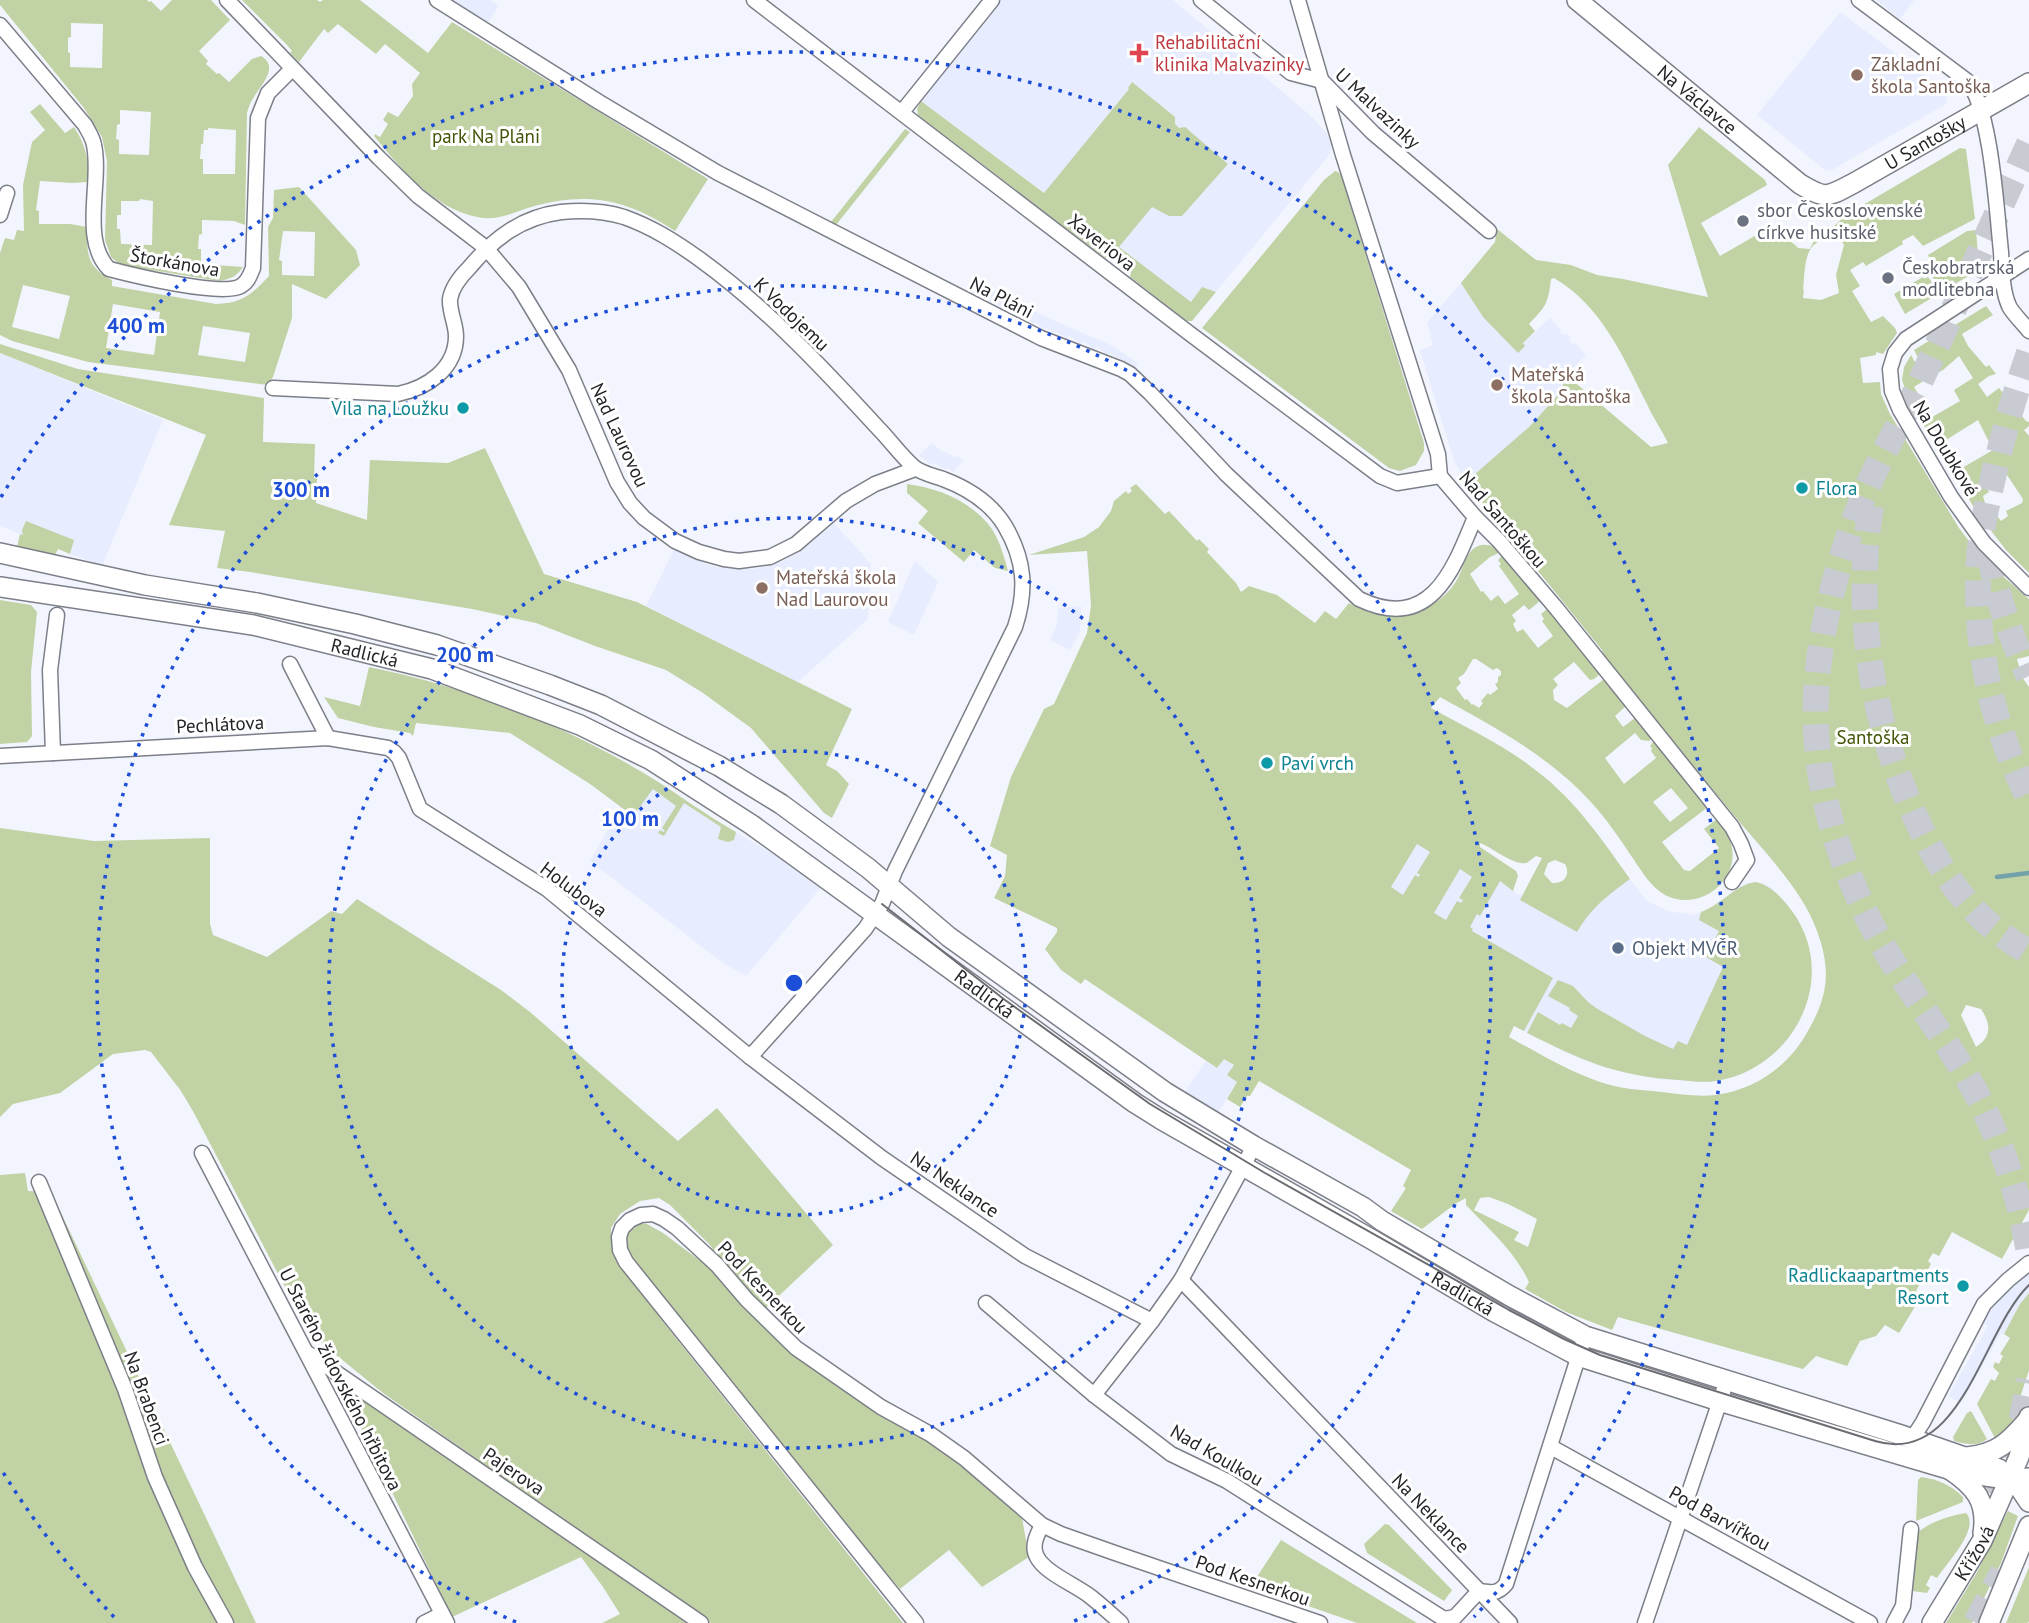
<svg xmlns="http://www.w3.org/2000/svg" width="2029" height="1623" font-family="'PT Sans',sans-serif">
<rect width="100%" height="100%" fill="#f3f5fe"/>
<g fill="#e7ecfe">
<polygon points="451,0 490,0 499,6 487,23"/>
<polygon points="1001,0 1173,0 1310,115 1325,131 1332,144 1329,155 1216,292 1202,288 1191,302 921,101"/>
<polygon points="1876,0 1914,0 1900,19"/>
<polygon points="1840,12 1947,92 1946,104 1830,171 1825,170 1757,115"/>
<polygon points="974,281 1055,321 1113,346 1138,363 1134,367 1110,353 1108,355 1097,347 1095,350 1084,341 1081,344 1070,336 1067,339 1056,331 1054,333 1047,328 1045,330 1035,322 1033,324 1022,315 1020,318 1009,310 1007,312 996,303 994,305 984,297 982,299 967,289"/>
<polygon points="1461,283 1483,317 1522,344 1550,318 1560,329 1559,330 1563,335 1567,334 1570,336 1569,340 1573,344 1575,343 1586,355 1566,375 1559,394 1523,433 1466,482 1454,461 1420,350 1433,345 1427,323"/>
<polygon points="0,353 163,420 102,566 0,526"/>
<polygon points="932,443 942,452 944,451 949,455 950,454 955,458 958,456 963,461 953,472 948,468 946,470 934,463 932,465 919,455"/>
<polygon points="834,523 871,564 868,619 798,682 646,606 674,549 706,564 726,569 754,569 781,562 793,556 810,544"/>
<polygon points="915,561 938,582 914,635 888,622"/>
<polygon points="1081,606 1080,632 1070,650 1050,640 1057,624 1058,608"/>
<polygon points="642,777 824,884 746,976 723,963 590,861 622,804"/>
<polygon points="1395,805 1511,874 1513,891 1517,894 1600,900 1630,879 1641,894 1649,902 1668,911 1693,915 1718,905 1739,887 1747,883 1756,882 1765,884 1773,889 1796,917 1807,942 1811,970 1811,983 1808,997 1799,1023 1783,1045 1762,1063 1738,1076 1711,1082 1657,1079 1605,1068 1576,1057 1514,1026 1340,896"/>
<polygon points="1224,1058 1234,1066 1237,1082 1216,1117 1181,1097 1206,1061 1217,1068"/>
<polygon points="2029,1268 2029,1293 2020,1304 2004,1334 2001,1333 1961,1403 1948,1396 1988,1326 1983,1323 1997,1299"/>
</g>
<g fill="#c1d2a5" fill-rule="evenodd">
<path d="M0,0H147L149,2L151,1L161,11L172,0H211L230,20L199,51L208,61L206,64L217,74L219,73L229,82L252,59L261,56C280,67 261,85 254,97C250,102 249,107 247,113L245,225L234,221L202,220V234L199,235L198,249H201V264L243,267C237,276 231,279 219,281L120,265L111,257L105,240L107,161L102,137L84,108L0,5ZM71,23L103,24L102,68L70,67V53L68,52V38L71,37ZM120,110L151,112L149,155L119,154V140L116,139L117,125L120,124ZM208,128L236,130L235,174H203V159H200L201,144H203L204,130H208ZM140,199L153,201L152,245L121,244L120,229H117V215H121V201H139Z"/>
<path d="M242,0H317L320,2L323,0H360L428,53L452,22L708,179L675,231C625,198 585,191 528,208C510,214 496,221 477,217C433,208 401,169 374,136L375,134L380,137L388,124L383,120L388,112L398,117L413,96L412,84L420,73L385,44L376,54L338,24L328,33L324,29L299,62L290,53L292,51L287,45Z"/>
<polygon points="1132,82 1175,117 1175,124 1179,128 1185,127 1228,164 1182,216 1169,216 1152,207 1119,247 1191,302 1202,287 1216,292 1192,321 1187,321 1130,277 1131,273 1110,257 1105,258 918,115 917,109 921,101 1044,193 1129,89 1128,88"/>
<path d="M40,104L65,133L74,127C86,145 89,161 88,182L72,183L40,181L36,210L39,211V224H70L87,227C87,253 86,267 112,280V286L216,304C243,303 251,295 269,276L268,227L273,218L274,190L299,187L356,250L360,265L326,299L292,284V318L273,377L268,385L88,362L12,341L0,335V253L5,238L14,240L17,230L24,231L23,185L32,142L45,130L30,112ZM283,231L315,232L314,276L282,275V261L279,260ZM23,285L70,296L59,339L12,327ZM113,304L160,312L154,355L106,348ZM203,326L250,333L245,362L198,355Z"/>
<path d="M1699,127L1765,180L1767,185L1701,223L1720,256L1765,230L1770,239L1780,233C1784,240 1793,241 1798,248L1810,249L1816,236L1831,229L1846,215L1960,148L1966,149L1975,219L1923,246L1913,235L1902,241L1903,244L1866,266L1863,262L1850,270L1860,286L1852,291L1871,322L1883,316L1895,328L1897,333L1883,354L1876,352V355L1860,358L1863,383L1880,382L1881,394L1890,414L1959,528L1981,557L2029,599V656L2017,659L2022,677L2029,687V1210L2002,1259L1952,1232L1939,1256L1933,1253L1928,1261L1931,1264L1916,1291L1922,1295L1899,1333L1885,1325L1876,1336L1860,1341L1847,1366L1816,1356L1803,1369L1618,1317L1612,1330L1566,1312L1525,1289L1529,1282C1515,1252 1489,1229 1466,1205V1198L1455,1204L1422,1229L1391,1211L1406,1188L1403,1186L1411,1170L1259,1081L1250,1096H1247L1240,1107L1227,1099L1237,1082L1227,1075L1234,1065L1224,1059L1217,1068L1085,979L1081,984L1061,970L1045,949L1057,932V928L994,898L1005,876L1007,855L990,846L1011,777L1044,709L1054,704L1087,633L1091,606L1087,551L1029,555L1084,537L1099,527L1111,511L1114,501L1126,491L1128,494L1132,491L1130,488L1136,484L1165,514L1169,511L1197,541L1199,539L1209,549L1207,552L1236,583L1241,592L1249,586L1277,595L1315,623L1325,611L1336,619L1349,603C1385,623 1430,619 1455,583C1461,574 1463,563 1469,554C1477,541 1492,543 1501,552L1490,557L1470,574L1481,592L1483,591L1491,601L1498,595L1505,604L1519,594L1499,566L1501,564L1498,560L1503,555L1540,601L1529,610L1524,605L1512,615L1516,621L1513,624L1517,632L1523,629L1538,648L1553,636L1542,621L1544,619L1541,614L1547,609L1600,674L1594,679L1590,680L1574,662L1553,679L1558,685L1553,690L1554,700L1567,708L1604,679L1626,706L1615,716L1623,727L1635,718L1652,738L1649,741L1641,740L1635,733L1605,758L1624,784L1656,758L1651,751L1652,748L1650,746L1654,741L1708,807L1662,842L1684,870L1690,871L1719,848L1704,829L1717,819C1727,832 1735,845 1732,862C1726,892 1692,909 1665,895C1651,887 1643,873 1634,860C1620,839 1606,818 1589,800C1546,754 1494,727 1440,697L1431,708C1467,728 1506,746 1538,772C1576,801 1603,841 1630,879C1607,896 1592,907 1577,932L1520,900L1542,858L1536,856C1534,857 1529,862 1526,863C1514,866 1490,846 1480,843V847L1516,871L1518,876L1513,891L1500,881L1480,916L1477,914L1470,927L1473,929L1472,931L1553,978L1524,1031L1514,1026L1509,1037C1538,1053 1568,1071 1600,1082C1620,1089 1641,1090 1662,1092C1679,1094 1698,1097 1715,1095C1753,1090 1786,1068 1805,1036C1828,998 1832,972 1817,931C1804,892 1763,850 1737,819C1693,766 1650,712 1605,659L1602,650L1466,482L1529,427L1559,394L1568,373L1572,380L1651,447L1668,443C1662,430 1653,418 1647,404C1623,357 1602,306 1554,278L1551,279C1548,304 1546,306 1529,324L1535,331L1523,343L1525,346L1518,353L1483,317L1461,283L1495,242L1497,229L1536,260L1571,265L1597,275L1623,279L1708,297L1668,165ZM1837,233L1844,245L1836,275L1839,293L1821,300L1803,298L1804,290H1803C1805,275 1803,250 1818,242C1825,239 1832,238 1837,233ZM1473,659H1476L1493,670L1497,668L1501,671V675L1498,677V682L1495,684L1498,689L1490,695L1488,693L1481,701L1483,703L1479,708L1473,704L1472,705L1467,699L1465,700L1456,688L1461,683L1458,678L1464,674ZM1671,788L1688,808L1670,822L1653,802ZM1417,844L1430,852L1417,873L1420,875L1419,877L1415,875L1403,895L1391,887ZM1555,860L1565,864C1571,875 1564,884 1552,883L1544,874L1548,863ZM1460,869L1472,877L1459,898L1463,900L1461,903L1457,901L1446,920L1434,913ZM1966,1005L1981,1009C1991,1024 1992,1037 1976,1047L1961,1015ZM1489,1197L1508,1204L1537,1219L1528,1247L1514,1240L1519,1232L1474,1210L1480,1198Z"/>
<polygon points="905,129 910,132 836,225 831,222"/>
<polygon points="1335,171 1338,172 1341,175 1424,443 1424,451 1416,465 1400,471 1389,468 1202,328 1324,180"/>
<polygon points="1976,230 1979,267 1976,272 1942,291 1931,275 1936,272 1928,255 1967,231"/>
<polygon points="1923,277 1924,279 1928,277 1940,293 1905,314 1894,294"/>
<path d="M1986,306L1993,315L1962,334L1968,346L1986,367L1989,365L1996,374L1989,376L1978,384L1987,397L1999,388L2026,421L2029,422V426L2024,430L2029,436V573L2006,550L1978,514L1910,403L1902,380L1904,367L1911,355L1925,380L1914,387L1932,417L1960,401L1954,390L1973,378L1959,356L1943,370L1929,377L1914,350ZM1978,420L1993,450L1962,468L1956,458H1954L1946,440ZM2005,472L2023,499L2022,503L2006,511L2008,516L2001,521L1990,506L1985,503L1983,496L1989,492L1986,487L1987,483Z"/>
<polygon points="0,344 78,369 264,398 263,442 315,444 314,478 317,479 316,503 367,520 370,460 448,463 485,448 544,574 637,602 852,709 826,765 837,771 849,784 832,818 824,813 751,728 703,693 666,670 595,646 536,623 472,609 250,572 217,568 225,531 169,525 206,435 0,353"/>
<path d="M907,484C938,488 968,500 989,525C999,538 1004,556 1008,571L995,568L974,550L964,562L918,523L928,511L907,493Z"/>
<polygon points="26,521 74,540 70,554 58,549 54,557 17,547 20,534 23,535 22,530"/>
<polygon points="0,600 31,605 37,612 31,672 32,736 27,742 0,744"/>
<path d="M369,667C461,685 561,724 642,772C674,791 704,814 736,832L734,840L728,842L718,839L721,827L684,803L664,836L658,833L660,830L663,832L665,831L662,828L676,806L653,789L633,816L590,784L510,733L416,723L413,736L410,733L374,727L338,718L324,697L360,706Z"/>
<polygon points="0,828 94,841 210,838 210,924 213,935 267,957 331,911 342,914 357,899 501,990 530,1012 678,1141 717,1108 833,1245 766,1308 720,1260 710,1245 670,1205 659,1198 640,1201 620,1214 611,1228 611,1244 614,1256 664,1323 903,1623 711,1623 383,1393 309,1333 194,1113 181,1091 151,1052 145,1050 113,1054 60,1093 13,1104 0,1117"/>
<path d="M1756,882C1772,886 1782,898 1792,911C1841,978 1793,1070 1715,1081C1703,1083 1690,1081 1678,1080C1616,1076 1581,1060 1527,1033L1538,1012L1560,1025L1562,1023L1571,1028L1578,1016L1569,1010L1570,1008L1548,996L1558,980L1573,986L1588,1002L1596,1008L1645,1036L1673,1049L1678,1041L1687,1045L1723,967L1706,957L1719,931L1699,920L1701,912C1723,904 1734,885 1756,882Z"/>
<polygon points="25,1173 28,1191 51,1192 256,1623 0,1623 0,1175"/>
<path d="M640,1223L647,1224L663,1233L710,1268L751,1313L961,1462L1021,1512L1029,1557L982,1587L949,1550L900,1589L836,1515L629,1255C623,1241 624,1228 640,1223Z"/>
<polygon points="2029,1293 2029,1370 2013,1420 2009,1429 1997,1442 1977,1404 1991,1379 1995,1381 1999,1373 1993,1367 1995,1362 1999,1364 2003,1356 2000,1354 2010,1338 2004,1334 2020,1304"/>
<polygon points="348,1389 690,1623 602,1623 620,1614 603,1587 581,1557 452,1617 352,1409"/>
<path d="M1971,1411L1987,1439C1978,1447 1965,1444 1954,1441L1953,1437L1967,1413Z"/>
<path d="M1921,1477C1937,1479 1951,1485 1963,1497V1502L1916,1521L1918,1480Z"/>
<polygon points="2008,1511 2018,1516 2001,1563 1972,1623 1946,1623 1977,1572"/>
<path d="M1966,1513C1981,1528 1946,1564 1937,1578L1931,1575L1926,1585L1930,1588L1927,1593L1912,1591L1916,1534C1927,1523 1951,1515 1966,1513Z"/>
<polygon points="1385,1524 1389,1525 1452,1590 1444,1601 1367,1553 1364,1544"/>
<polygon points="1281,1540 1417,1623 1357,1623 1251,1586"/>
<polygon points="2029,1567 2029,1621 2028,1623 2006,1623"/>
</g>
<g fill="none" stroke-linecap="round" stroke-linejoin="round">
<polyline stroke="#71a1a9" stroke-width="4.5" points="1997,877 2029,873"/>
<g stroke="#c9cbd3" stroke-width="26" stroke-dasharray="26 13" stroke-linecap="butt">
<path d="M2029,144C1993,222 1958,301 1921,380C1905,416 1883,451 1867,488C1855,515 1846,544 1837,573C1801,702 1810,798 1868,918C1897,976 1938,1026 1970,1082C2000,1136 2019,1193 2029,1253"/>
<path d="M2029,353C2014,396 2002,438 1992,482C1988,501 1983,520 1981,540C1973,601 1981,667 1999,725C2007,751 2018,775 2029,799"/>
<path d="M1871,506C1854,610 1871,717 1913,812C1940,872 1970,920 2029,952"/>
<path d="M1990,553C1996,596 2011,637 2029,676"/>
<polyline points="1994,1495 2022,1418 2029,1380"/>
<polyline points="1976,1623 2003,1572"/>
</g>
<g stroke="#7c7f88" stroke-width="17">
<g id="street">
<polyline points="227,0 379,158 418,196 486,248 519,287 569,370 617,482 630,503 644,518 675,541 699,552 724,559 739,561 770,557 796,544 846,501 875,484 915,469"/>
<path d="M437,0L599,102L718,173L1041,338L1121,369L1130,374L1150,393L1226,474L1359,599C1430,633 1453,571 1475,517"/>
<polyline points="754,0 1189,333 1380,476 1397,483 1440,476"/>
<polyline points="1201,0 1291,73 1322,81 1373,133 1489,231"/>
<polyline points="1298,0 1343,155 1438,454 1440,476 1475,517 1499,541 1557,609 1732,827 1741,844 1747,860 1732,882"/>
<path d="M1859,0L1966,80C1991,104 1997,215 2001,252C2002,269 2002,290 2009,306C2013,314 2023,323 2029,331"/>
<path d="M0,25L85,125C88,131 93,138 94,145C102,183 80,239 109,269C132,275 222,297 241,286C248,282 250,275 253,268L258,118L268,93L292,69"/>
<polyline points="902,112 992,0"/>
<polyline points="0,215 7,193"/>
<polyline points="2029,259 1906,339 1895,353 1890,369 1892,391 1900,410 1951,497 1984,543 2029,588"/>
<path d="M273,388L398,394C427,388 456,369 456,336C456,324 449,311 450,299C452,287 461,276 469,268C494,238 522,217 561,212C582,210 605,211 624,217C652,227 674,241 698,258C765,306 822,367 878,428C890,440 901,456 914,467C921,473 934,476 943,479C967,488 991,503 1005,526C1025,560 1027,590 1015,627L895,871L882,904L865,929L750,1057"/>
<polyline points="290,664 328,738"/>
<polyline points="53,753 50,670 57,615"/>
<polyline points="0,756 328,738 388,748 394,752 399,758 420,809 547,889 750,1057 882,1158 1025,1256 1152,1321"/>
<polyline points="202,1153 447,1623"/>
<polyline points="39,1182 125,1389 155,1477 195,1567 226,1623"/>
<polyline points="1181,1280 1510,1623"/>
<polyline points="986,1303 1094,1395 1171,1454 1227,1481 1444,1619 1455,1617 1479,1591"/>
<polyline points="309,1354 701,1623"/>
<polyline points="1094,1395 1152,1321 1181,1280 1254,1146"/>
<polyline points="1912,1439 1923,1422 1984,1304 2008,1280 2029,1263"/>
<polyline points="1551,1447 1870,1623"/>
<path d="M1042,1525C1037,1535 1031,1546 1037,1557C1045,1573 1076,1585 1091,1597C1101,1605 1111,1614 1121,1623"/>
<path d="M1479,1591C1491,1593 1498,1594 1506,1584L1585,1336"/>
<polyline points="424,1623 442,1614"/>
<polyline points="916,1623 626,1262 620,1250 619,1237 622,1228 630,1220 641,1215 653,1214 664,1219 677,1228 717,1265 747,1300 796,1348 881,1407 930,1434 964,1458 1042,1525 1061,1534 1115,1553 1320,1623"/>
<polyline points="1645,1623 1727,1380"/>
<polyline points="1894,1623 1903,1606 1911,1529"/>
</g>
</g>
<g stroke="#7c7f88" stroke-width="22">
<g id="secondary">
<path id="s1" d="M1577,0L1800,184C1827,200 1827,197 1854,183L2029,83"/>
<polyline points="0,553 145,585 257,603 355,624 437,645 550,685 601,705 719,766 781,804 868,868 949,937 1165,1092 1254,1146 1363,1207 1382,1221 1510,1296 1585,1336 1898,1434 1999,1469 2021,1490 2029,1502"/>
<path id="s2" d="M0,587L253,625L432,669L580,725L651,760L752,825L1135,1103L1162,1120L1371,1239L1493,1311L1578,1356L1719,1401L1948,1469C1975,1473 2002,1482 2029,1478"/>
<path d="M1967,1457C1997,1454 2008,1443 2028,1420"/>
<path d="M1949,1469C1975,1486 1988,1502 1983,1533"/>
<path id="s3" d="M1932,1623L1982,1541L2019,1457L2029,1417"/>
<polyline points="1989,1623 2029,1526"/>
</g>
</g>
<use href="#street" stroke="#fff" stroke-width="14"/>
<use href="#secondary" stroke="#fff" stroke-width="19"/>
<path stroke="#6c6d73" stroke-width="2" d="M882,904L1005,1000L1150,1104L1265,1173L1509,1310L1564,1339L1600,1355L1875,1441C1962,1467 1982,1330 2029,1285"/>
</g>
<g fill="none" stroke="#1d4ed8" stroke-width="3.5" stroke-dasharray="3.5 7">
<circle cx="794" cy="983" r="232"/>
<circle cx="794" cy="983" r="465"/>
<path d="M516 1622A697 697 0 1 1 1072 1622"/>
<path d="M114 1617A930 930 0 0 1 1 1469M1 497A930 930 0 1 1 1474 1617"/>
</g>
<path fill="#e0444e" stroke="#fff" stroke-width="2.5" d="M1135.5 42.5h7v7h7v7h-7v7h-7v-7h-7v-7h7z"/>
<g fill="#8d6e63" stroke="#fff" stroke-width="2.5">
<circle cx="1857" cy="75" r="7"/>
<circle cx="1497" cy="385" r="7"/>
<circle cx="762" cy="588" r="7"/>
</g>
<g fill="#6b7280" stroke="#fff" stroke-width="2.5">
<circle cx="1743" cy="221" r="7"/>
<circle cx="1888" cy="278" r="7"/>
</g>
<g fill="#0f9aa8" stroke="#fff" stroke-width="2.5">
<circle cx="463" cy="408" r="7"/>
<circle cx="1802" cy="488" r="7"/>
<circle cx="1267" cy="763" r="7"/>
<circle cx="1963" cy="1286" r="7"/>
</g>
<circle fill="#5c6f8a" stroke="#fff" stroke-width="2.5" cx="1618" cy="948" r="7"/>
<g text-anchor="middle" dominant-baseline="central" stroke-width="6" stroke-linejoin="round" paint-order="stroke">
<g font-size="19" fill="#be3a42" stroke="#fff" text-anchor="start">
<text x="1155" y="42">Rehabilitační<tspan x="1155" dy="22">klinika Malvazinky</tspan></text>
</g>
<g font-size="19" fill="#785e54" stroke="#fff" text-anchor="start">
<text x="1871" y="64">Základní<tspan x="1871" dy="22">škola Santoška</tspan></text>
<text x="1511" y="374">Mateřská<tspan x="1511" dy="22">škola Santoška</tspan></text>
<text x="776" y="577">Mateřská škola<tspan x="776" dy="22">Nad Laurovou</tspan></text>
</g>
<g font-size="19" fill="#232428" stroke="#fff">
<text stroke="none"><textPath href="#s1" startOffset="156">Na Václavce</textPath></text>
<text transform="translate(1378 108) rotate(43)">U Malvazinky</text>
<text stroke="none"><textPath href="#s1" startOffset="430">U Santošky</textPath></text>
<text transform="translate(1102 242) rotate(38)">Xaveriova</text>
<text transform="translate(175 262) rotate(10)">Štorkánova</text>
<text transform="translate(1002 297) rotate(27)">Na Pláni</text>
<text transform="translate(792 314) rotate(44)">K Vodojemu</text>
<text transform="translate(620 435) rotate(65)">Nad Laurovou</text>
<text transform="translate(1946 448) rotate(59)">Na Doubkové</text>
<text transform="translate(1503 519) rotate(49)">Nad Santoškou</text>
<text stroke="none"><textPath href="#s2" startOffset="371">Radlická</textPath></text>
<text transform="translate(220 724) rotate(-3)">Pechlátova</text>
<text transform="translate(574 889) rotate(37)">Holubova</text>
<text stroke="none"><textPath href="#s2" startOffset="1085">Radlická</textPath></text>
<text transform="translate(955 1184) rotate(34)">Na Neklance</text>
<text transform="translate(763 1287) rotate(46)">Pod Kesnerkou</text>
<text stroke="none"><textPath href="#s2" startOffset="1650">Radlická</textPath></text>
<text transform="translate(341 1379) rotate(63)">U Starého židovského hřbitova</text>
<text transform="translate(147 1398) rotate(70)">Na Brabenci</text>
<text transform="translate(1217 1455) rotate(30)">Nad Koulkou</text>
<text transform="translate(514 1471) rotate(34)">Pajerova</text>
<text transform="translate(1431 1513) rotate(46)">Na Neklance</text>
<text transform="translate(1720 1518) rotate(29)">Pod Barvířkou</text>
<text stroke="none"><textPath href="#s3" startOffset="82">Křížová</textPath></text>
<text transform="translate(1253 1580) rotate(19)">Pod Kesnerkou</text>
</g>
<g font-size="19" fill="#415507" stroke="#fff">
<text x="486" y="136">park Na Pláni</text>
<text x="1873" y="737">Santoška</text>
</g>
<g font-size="19" fill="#5b616d" stroke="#fff" text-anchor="start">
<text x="1757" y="210">sbor Československé<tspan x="1757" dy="22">církve husitské</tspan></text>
<text x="1902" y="267">Českobratrská<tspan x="1902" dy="22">modlitebna</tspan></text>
</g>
<g font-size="19" fill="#0d838f" stroke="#fff" text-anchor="end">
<text x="449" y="408">Vila na Loužku</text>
<text x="1816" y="488" text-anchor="start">Flora</text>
<text x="1281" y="763" text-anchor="start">Paví vrch</text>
<text x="1949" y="1275">Radlickaapartments<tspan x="1949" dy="22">Resort</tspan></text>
</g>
<g font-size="19" fill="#4e5e75" stroke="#fff" text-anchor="start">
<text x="1632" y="948">Objekt MVČR</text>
</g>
</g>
<circle cx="794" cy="983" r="10" fill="#1d4ed8" stroke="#fff" stroke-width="3.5"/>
<g font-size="21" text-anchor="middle" font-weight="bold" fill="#1d4ed8" stroke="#fff" stroke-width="6" stroke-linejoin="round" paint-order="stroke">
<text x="136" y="333">400 m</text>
<text x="301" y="497">300 m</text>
<text x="465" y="662">200 m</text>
<text x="630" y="826">100 m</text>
</g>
</svg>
